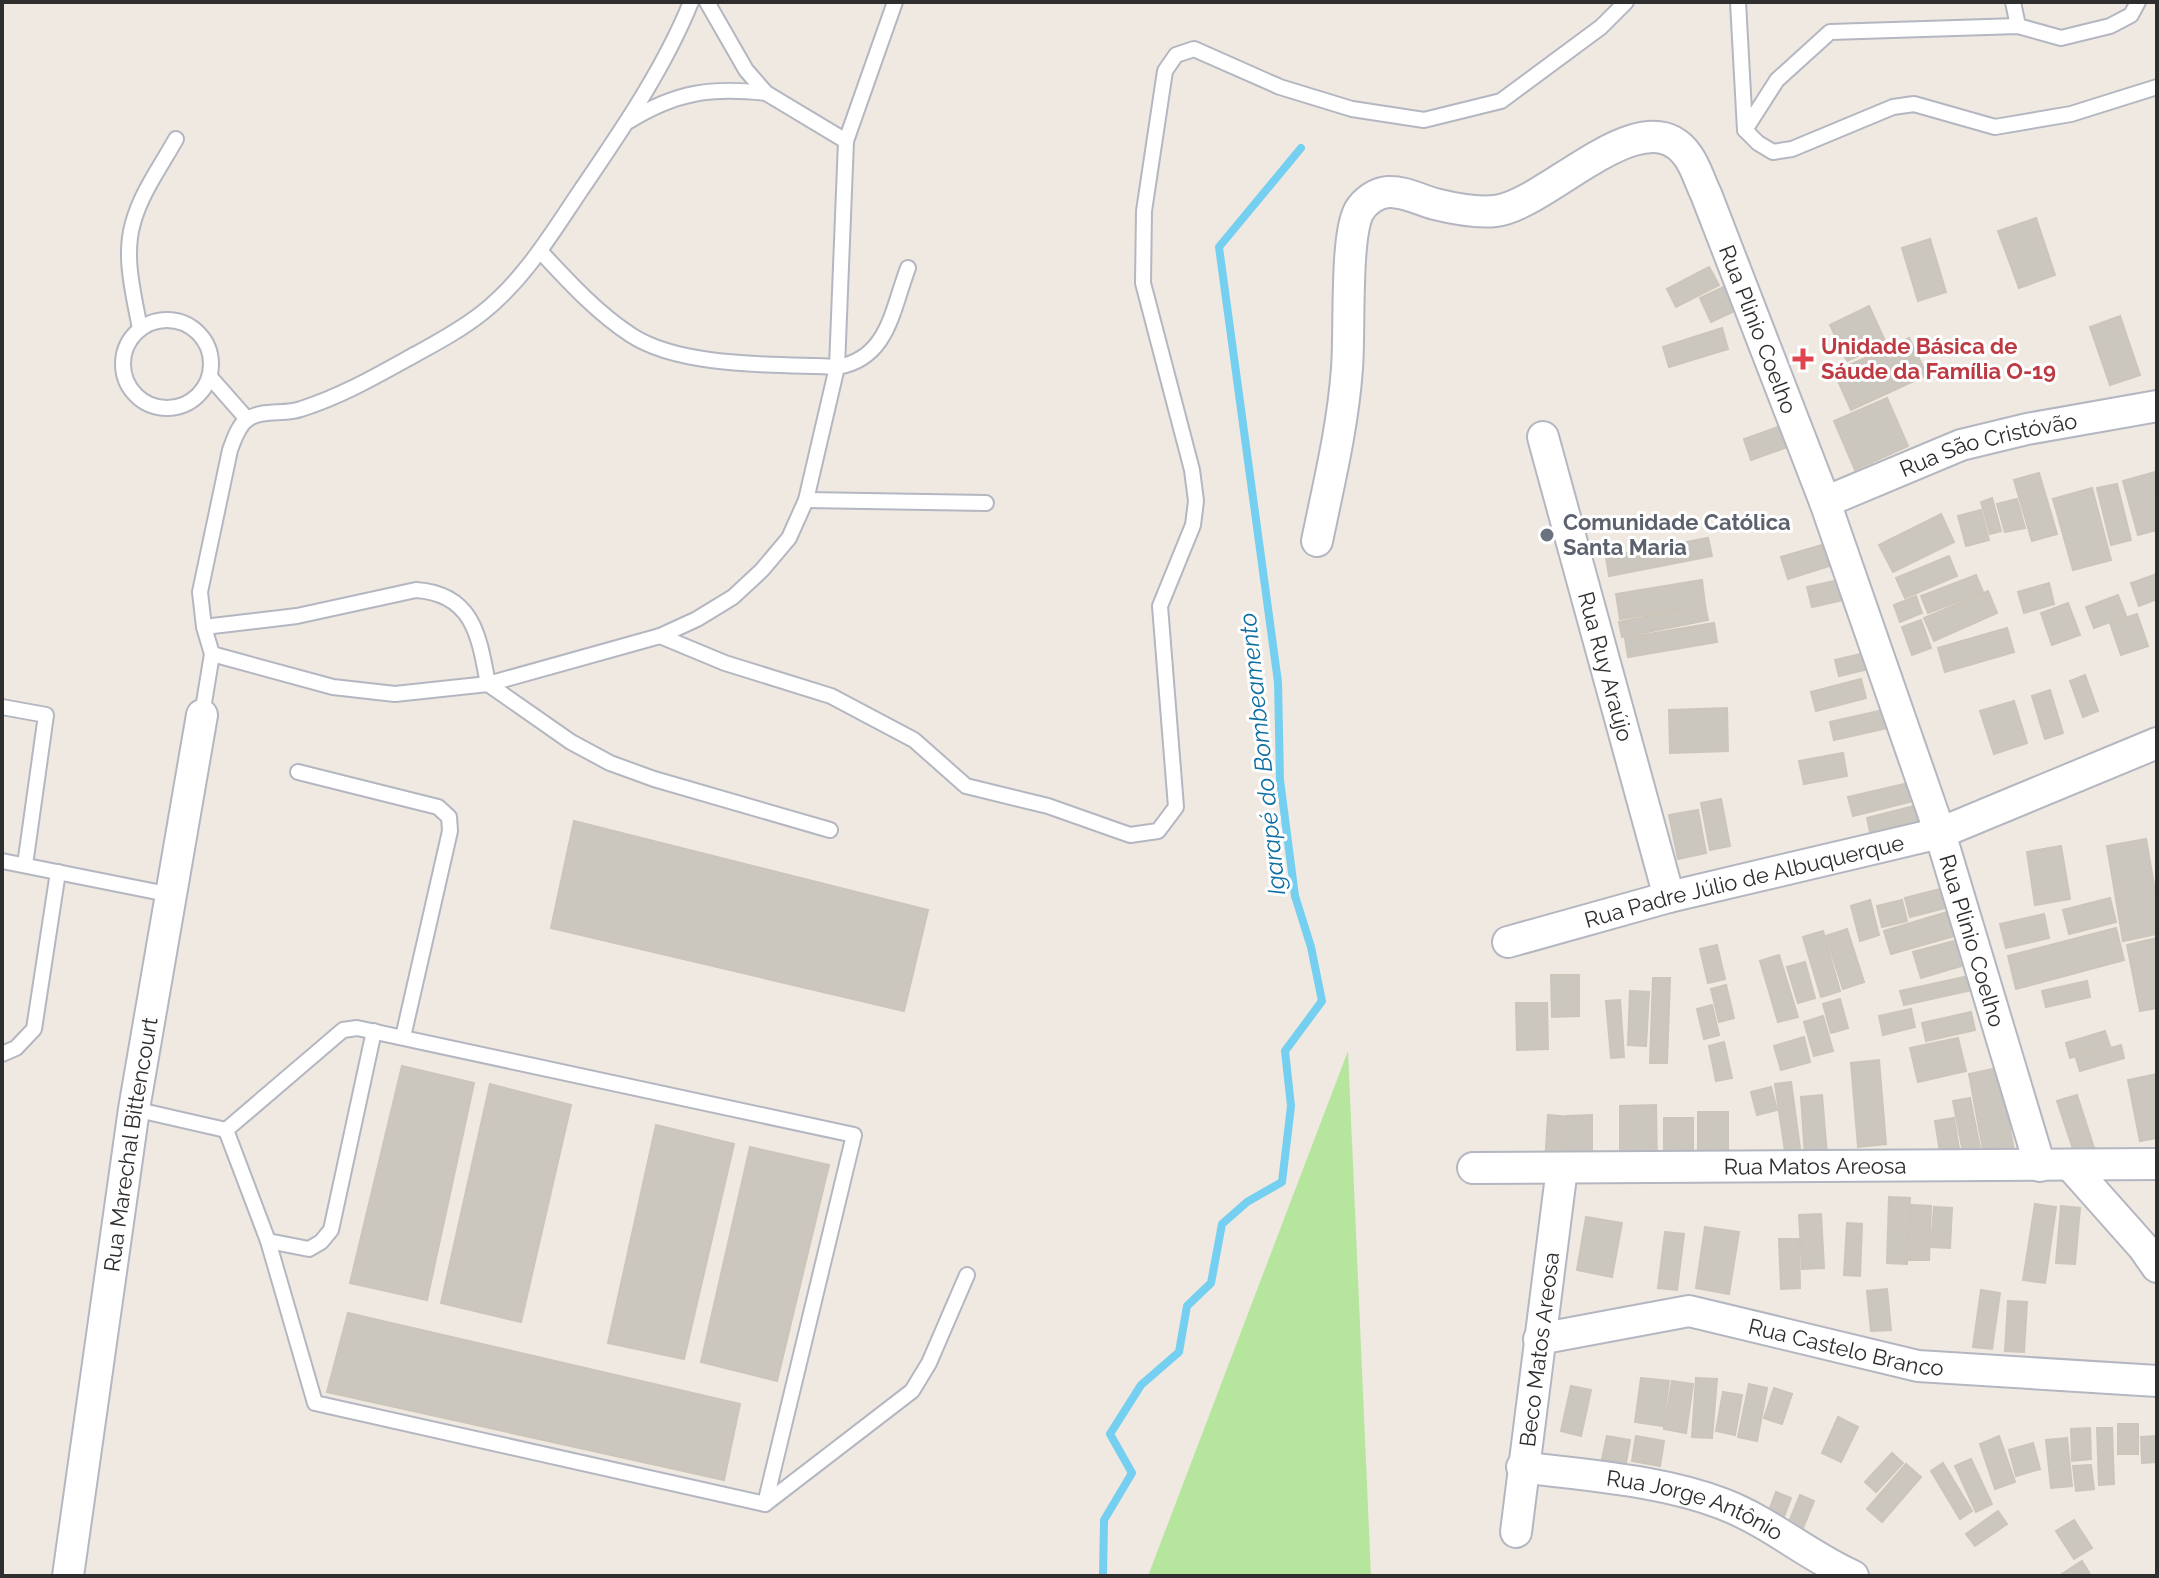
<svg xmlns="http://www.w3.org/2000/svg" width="2159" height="1578" font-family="Raleway,sans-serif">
<rect width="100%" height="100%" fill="#efe9e1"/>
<polygon fill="#b6e59e" points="1348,1051 1371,1576 1148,1576"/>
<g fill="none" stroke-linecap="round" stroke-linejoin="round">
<polyline stroke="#75cff0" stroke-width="8" points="1103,1576 1104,1520 1132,1473 1110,1434 1141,1385 1179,1352 1187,1306 1211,1283 1222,1224 1247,1202 1282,1182 1291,1106 1285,1051 1322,1001 1311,947 1295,896 1280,780 1278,682 1219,247 1301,148"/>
</g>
<g fill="#cbc7bf" stroke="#cbc5ba" stroke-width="2">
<polygon points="2036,218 2055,275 2019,288 1998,231"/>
<polygon points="1930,239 1946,292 1918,301 1902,248"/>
<polygon points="1709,267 1719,285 1676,307 1667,289"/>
<polygon points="1730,284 1741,308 1711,322 1700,298"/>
<polygon points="1869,306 1886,343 1847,361 1830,325"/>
<polygon points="2120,316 2140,375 2110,385 2090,327"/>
<polygon points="1722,328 1728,349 1669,367 1663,347"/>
<polygon points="1909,338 1927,375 1851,410 1834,372"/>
<polygon points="1887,398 1908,446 1855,470 1834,421"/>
<polygon points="1789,423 1796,444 1751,460 1744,439"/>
<polygon points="2155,472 2157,530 2138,535 2123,481"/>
<polygon points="2039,473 2057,534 2032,541 2014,480"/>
<polygon points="2117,484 2131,540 2111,545 2097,488"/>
<polygon points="2092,488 2111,560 2073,570 2053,499"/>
<polygon points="1992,498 2001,531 1990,534 1981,502"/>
<polygon points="2017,499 2025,528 2005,532 1997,504"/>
<polygon points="1981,510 1989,540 1966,546 1958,516"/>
<polygon points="1941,514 1954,542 1893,572 1879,545"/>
<polygon points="1708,538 1712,556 1609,576 1606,557"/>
<polygon points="1822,545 1829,566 1788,579 1781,557"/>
<polygon points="1949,556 1957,576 1905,598 1896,578"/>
<polygon points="2157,574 2157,599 2139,606 2131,583"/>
<polygon points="1976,575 1983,592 1928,613 1921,596"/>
<polygon points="1848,578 1852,598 1812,607 1807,587"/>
<polygon points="1702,580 1705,605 1620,619 1616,594"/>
<polygon points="2049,583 2054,604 2024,613 2018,592"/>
<polygon points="1988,591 1997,613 1934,641 1924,618"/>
<polygon points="2118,595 2126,616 2094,628 2086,607"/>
<polygon points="1916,596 1922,613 1900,622 1894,605"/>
<polygon points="2068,603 2080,635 2052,645 2041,613"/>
<polygon points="1705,605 1708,620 1622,637 1619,622"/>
<polygon points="2137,614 2148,646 2121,655 2110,623"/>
<polygon points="1921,620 1931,648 1912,655 1902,627"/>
<polygon points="1714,623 1717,642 1628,657 1625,638"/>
<polygon points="2007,628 2014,652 1945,672 1938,648"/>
<polygon points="1873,651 1877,667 1839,676 1835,660"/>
<polygon points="2085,675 2098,711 2083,717 2070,681"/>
<polygon points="1861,679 1866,698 1816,711 1811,692"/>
<polygon points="2050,690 2063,733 2045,739 2032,696"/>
<polygon points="2014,701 2027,743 1994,754 1980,711"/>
<polygon points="1727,708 1728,751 1670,753 1669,710"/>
<polygon points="1892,708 1896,726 1834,740 1830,722"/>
<polygon points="1843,753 1847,776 1804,784 1799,761"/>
<polygon points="1913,782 1917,800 1853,816 1848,797"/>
<polygon points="1721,799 1730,846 1710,850 1701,803"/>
<polygon points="1914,806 1920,833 1873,845 1867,818"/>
<polygon points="1698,810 1706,853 1678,859 1669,815"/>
<polygon points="574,821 928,910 904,1011 551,928"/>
<polygon points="2146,839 2157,902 2157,934 2123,941 2107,846"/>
<polygon points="2061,846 2070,899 2035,905 2027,852"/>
<polygon points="1948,887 1953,906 1910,917 1905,898"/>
<polygon points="2110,898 2116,922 2069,934 2063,910"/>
<polygon points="1870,900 1879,935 1860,941 1851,906"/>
<polygon points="1902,900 1907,921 1882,927 1877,906"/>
<polygon points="1954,910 1961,934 1891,954 1884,931"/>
<polygon points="2044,914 2049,938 2006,948 2000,924"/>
<polygon points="2116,928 2124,960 2016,989 2008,956"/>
<polygon points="1847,929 1864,982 1843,989 1826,936"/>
<polygon points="1823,931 1840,991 1821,997 1803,937"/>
<polygon points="2157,938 2157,1008 2140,1011 2127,945"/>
<polygon points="1954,941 1961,966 1921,978 1913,952"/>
<polygon points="1717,945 1725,979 1708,983 1700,949"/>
<polygon points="1779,955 1798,1017 1778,1022 1760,961"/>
<polygon points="1805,962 1815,998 1798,1003 1787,967"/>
<polygon points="1551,975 1579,975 1579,1016 1552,1017"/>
<polygon points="1969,976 1972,990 1904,1005 1900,991"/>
<polygon points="1653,978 1670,978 1667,1063 1650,1063"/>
<polygon points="2087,981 2090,997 2046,1007 2042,991"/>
<polygon points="1726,985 1734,1018 1719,1022 1711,989"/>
<polygon points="1630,991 1649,992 1646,1046 1628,1045"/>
<polygon points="1840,999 1848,1028 1831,1033 1823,1004"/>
<polygon points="1620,1000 1624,1057 1611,1058 1606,1001"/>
<polygon points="1516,1003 1547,1003 1548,1049 1517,1050"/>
<polygon points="1712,1005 1719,1035 1704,1039 1697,1009"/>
<polygon points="1911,1009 1915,1027 1883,1035 1879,1016"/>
<polygon points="1971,1012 1975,1030 1926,1041 1922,1023"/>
<polygon points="1823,1016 1833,1051 1814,1056 1804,1022"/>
<polygon points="2105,1031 2110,1046 2070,1058 2066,1043"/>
<polygon points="1804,1037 1810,1062 1781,1070 1774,1046"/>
<polygon points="1958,1038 1966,1071 1918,1082 1910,1048"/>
<polygon points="1724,1042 1732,1078 1716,1081 1709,1046"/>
<polygon points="2121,1045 2124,1058 2080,1071 2076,1058"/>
<polygon points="1879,1060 1886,1144 1858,1147 1851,1063"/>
<polygon points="402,1066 474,1083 427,1300 350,1283"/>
<polygon points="1998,1068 2014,1150 1984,1155 1969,1074"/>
<polygon points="2157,1074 2157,1138 2140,1141 2128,1080"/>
<polygon points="1791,1082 1801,1156 1786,1158 1775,1084"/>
<polygon points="490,1084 571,1105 521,1322 441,1303"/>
<polygon points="1771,1087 1777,1110 1757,1115 1751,1092"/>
<polygon points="1822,1095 1827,1155 1805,1156 1801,1097"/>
<polygon points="2077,1095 2094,1148 2075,1155 2057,1101"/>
<polygon points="1970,1098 1981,1153 1964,1157 1953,1101"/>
<polygon points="1656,1105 1657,1162 1620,1163 1620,1106"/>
<rect x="1698" y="1112" width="30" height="45"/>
<polygon points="1548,1115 1570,1117 1566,1166 1545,1164"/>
<polygon points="1592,1115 1592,1163 1566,1164 1566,1116"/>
<rect x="1664" y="1118" width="29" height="45"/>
<polygon points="1954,1118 1961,1161 1942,1164 1935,1121"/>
<polygon points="656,1125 734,1144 684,1359 608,1343"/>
<polygon points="750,1147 829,1165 777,1381 701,1362"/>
<polygon points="1889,1197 1910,1198 1907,1264 1887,1263"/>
<polygon points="2035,1204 2056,1207 2045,1283 2023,1280"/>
<polygon points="1911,1205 1931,1206 1929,1260 1909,1260"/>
<polygon points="2061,1206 2080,1208 2075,1264 2056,1263"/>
<polygon points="1934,1207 1952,1208 1950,1248 1931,1247"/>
<polygon points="1821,1214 1824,1268 1802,1269 1799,1215"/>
<polygon points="1586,1217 1622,1223 1612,1277 1577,1270"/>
<polygon points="1847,1223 1862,1224 1860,1276 1844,1275"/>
<polygon points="1705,1227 1739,1232 1729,1294 1696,1288"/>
<polygon points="1665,1232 1684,1234 1677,1290 1658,1288"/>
<polygon points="1779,1239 1799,1239 1800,1288 1781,1289"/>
<polygon points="1887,1289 1891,1330 1871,1331 1867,1291"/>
<polygon points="1981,1290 2000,1293 1992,1349 1973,1347"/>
<polygon points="2008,1301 2027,1302 2024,1352 2005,1351"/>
<polygon points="348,1313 740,1404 724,1480 327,1392"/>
<polygon points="1641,1378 1669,1381 1663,1426 1635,1422"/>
<polygon points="1696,1378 1717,1379 1712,1438 1692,1437"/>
<polygon points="1672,1381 1693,1384 1686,1433 1664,1429"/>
<polygon points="1749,1384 1767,1388 1757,1441 1738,1437"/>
<polygon points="1571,1386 1591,1390 1581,1436 1561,1431"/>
<polygon points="1774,1388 1792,1394 1782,1424 1764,1418"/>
<polygon points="1723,1392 1742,1395 1735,1435 1716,1431"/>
<polygon points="1838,1417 1858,1427 1841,1462 1822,1453"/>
<rect x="2118" y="1424" width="20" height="30"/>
<polygon points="2090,1428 2091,1459 2072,1461 2071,1429"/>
<polygon points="2097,1428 2112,1428 2114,1484 2099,1485"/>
<polygon points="1607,1436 1630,1440 1626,1463 1602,1459"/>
<polygon points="1636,1436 1664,1441 1660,1466 1632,1461"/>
<polygon points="1999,1436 2015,1482 1995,1489 1980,1444"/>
<polygon points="2157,1436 2157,1462 2142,1463 2141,1437"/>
<polygon points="2067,1438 2072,1486 2051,1488 2046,1440"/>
<polygon points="2033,1443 2040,1469 2016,1476 2009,1450"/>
<polygon points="1892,1453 1903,1463 1876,1492 1865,1482"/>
<polygon points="1971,1459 1992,1504 1976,1512 1955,1466"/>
<polygon points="1943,1463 1972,1511 1960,1519 1931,1471"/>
<polygon points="1906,1464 1921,1477 1882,1522 1867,1509"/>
<polygon points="2091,1465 2094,1489 2076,1491 2073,1466"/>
<polygon points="1776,1492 1791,1498 1780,1527 1765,1521"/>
<polygon points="1800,1495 1814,1501 1801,1533 1787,1527"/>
<polygon points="1998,1511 2007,1524 1975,1546 1966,1534"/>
<polygon points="2074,1520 2092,1548 2074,1559 2056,1531"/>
<polygon points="2082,1561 2091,1576 2059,1576"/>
</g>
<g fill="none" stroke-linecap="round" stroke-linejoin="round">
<g stroke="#b4b7c1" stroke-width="18">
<g id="service">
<polyline points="707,2 746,70 766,93 846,141"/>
<polyline points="1738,2 1745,130 1777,80 1830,32 2018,26 2061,38 2110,26 2131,15 2138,2"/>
<polyline points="2013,2 2018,26"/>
<path d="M629,121C676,92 711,87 766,93"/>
<polyline points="1745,130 1758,143 1773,152 1792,149 1893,107 1914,104 1995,127 2071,114 2157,87"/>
<path d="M540,251C568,281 596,312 631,335C681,368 777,364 837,367C888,359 892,310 908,268"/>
<circle cx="167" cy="364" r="44"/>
<path d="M140,329C134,295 123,257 133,223C141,193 161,166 176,139"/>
<polyline points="210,377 247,419"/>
<polyline points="806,500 986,503"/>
<path d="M204,627L297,616L416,590C474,594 479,637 488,684L571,742L610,763L654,779L830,830"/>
<polyline points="660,636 725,663 831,696 914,740 966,786 1048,806 1130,835 1158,831 1176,807 1160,606 1193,525 1196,501 1192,470 1143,283 1144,211 1165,71 1176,55 1194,49 1280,87 1352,109 1424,120 1501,101 1601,27 1626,2"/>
<path d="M212,654L204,627L200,592L230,450C234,440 238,425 248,419C262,409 285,415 301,409C342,396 378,375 416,354C438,342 462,329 482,313C524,280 552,233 581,190C621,131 664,69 691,2"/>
<polyline points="2,707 46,715 25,865"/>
<polyline points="202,715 212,654 333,687 395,694 488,684 660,636 697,619 733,597 762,570 789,538 806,500 837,367 846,141 895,2"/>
<polyline points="298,772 438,807 449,817 450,831 403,1037"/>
<polyline points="2,861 172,895"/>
<polygon points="357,1028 854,1135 765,1504 315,1403 268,1241 226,1130 343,1030"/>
<polyline points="2,1054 16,1048 34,1029 58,872"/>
<polyline points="134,1109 226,1130"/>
<polyline points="268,1241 309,1249 321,1242 331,1230 374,1031"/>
<polyline points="765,1504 912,1391 929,1363 967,1275"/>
</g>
</g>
<g stroke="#b4b7c1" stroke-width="34">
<g id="minor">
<path id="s1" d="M1543,437L1669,897"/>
<path id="s2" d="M1825,502L1961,445L2027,429L2157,406"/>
<path id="s3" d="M1317,541C1329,483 1343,426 1347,368C1350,332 1345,237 1359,211C1365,201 1376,193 1388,192C1404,191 1420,200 1435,204C1455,209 1475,213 1495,211C1547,206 1644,93 1688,156C1696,167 1700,182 1706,194L1825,502L1940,833L2040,1166"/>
<path id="s4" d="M1508,942L1669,897L1940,833L2157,743"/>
<polyline points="2071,1166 2143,1247 2157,1267"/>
<path id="s5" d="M1473,1168L2157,1164"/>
<path id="s6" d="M1539,1339L1689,1311L1918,1366L2157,1381"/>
<path id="s7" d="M1522,1467C1589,1476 1660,1480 1723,1504C1770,1522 1808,1556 1853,1576"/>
<path id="s8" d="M1516,1532L1562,1168"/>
<path id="s9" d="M68,1576L134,1109L202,715"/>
</g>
</g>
<use href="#service" stroke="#fff" stroke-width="14"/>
<use href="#minor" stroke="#fff" stroke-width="30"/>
</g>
<path fill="#e0444e" stroke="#fff" stroke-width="3" d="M1799 347h8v8h8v8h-8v8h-8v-8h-8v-8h8z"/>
<circle fill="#6b7280" stroke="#fff" stroke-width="3" cx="1547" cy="535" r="8"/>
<g text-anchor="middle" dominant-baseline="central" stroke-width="6" stroke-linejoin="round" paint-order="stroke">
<g font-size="22" fill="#2e2e2e" stroke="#fff">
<text stroke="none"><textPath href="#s3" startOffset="884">Rua Plinio Coelho</textPath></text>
<text stroke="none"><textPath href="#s2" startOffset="174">Rua São Cristóvão</textPath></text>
<text stroke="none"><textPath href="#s1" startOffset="238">Rua Ruy Araújo</textPath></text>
<text stroke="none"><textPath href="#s4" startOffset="244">Rua Padre Júlio de Albuquerque</textPath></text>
<text stroke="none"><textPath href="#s3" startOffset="1532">Rua Plinio Coelho</textPath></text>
<text stroke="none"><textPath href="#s9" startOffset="436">Rua Marechal Bittencourt</textPath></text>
<text stroke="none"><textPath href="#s5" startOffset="342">Rua Matos Areosa</textPath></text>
<text stroke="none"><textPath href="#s6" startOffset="314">Rua Castelo Branco</textPath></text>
<text stroke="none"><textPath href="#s8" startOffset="184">Beco Matos Areosa</textPath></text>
<text stroke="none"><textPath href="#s7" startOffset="178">Rua Jorge Antônio</textPath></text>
</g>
<g font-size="22" font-weight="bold" fill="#be3a42" stroke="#fff" text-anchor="start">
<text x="1821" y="346">Unidade Básica de<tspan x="1821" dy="25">Sáude da Família O-19</tspan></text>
</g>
<g font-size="22" font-weight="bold" fill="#5b616d" stroke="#fff" text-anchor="start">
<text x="1563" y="522">Comunidade Católica<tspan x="1563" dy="25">Santa Maria</tspan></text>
</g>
<g font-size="24" font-style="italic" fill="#0d6fa3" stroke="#fff">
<text transform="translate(1262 754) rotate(-96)">Igarapé do Bombeamento</text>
</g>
</g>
<rect width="2159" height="1578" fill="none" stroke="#2e2e2e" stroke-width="8"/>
</svg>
